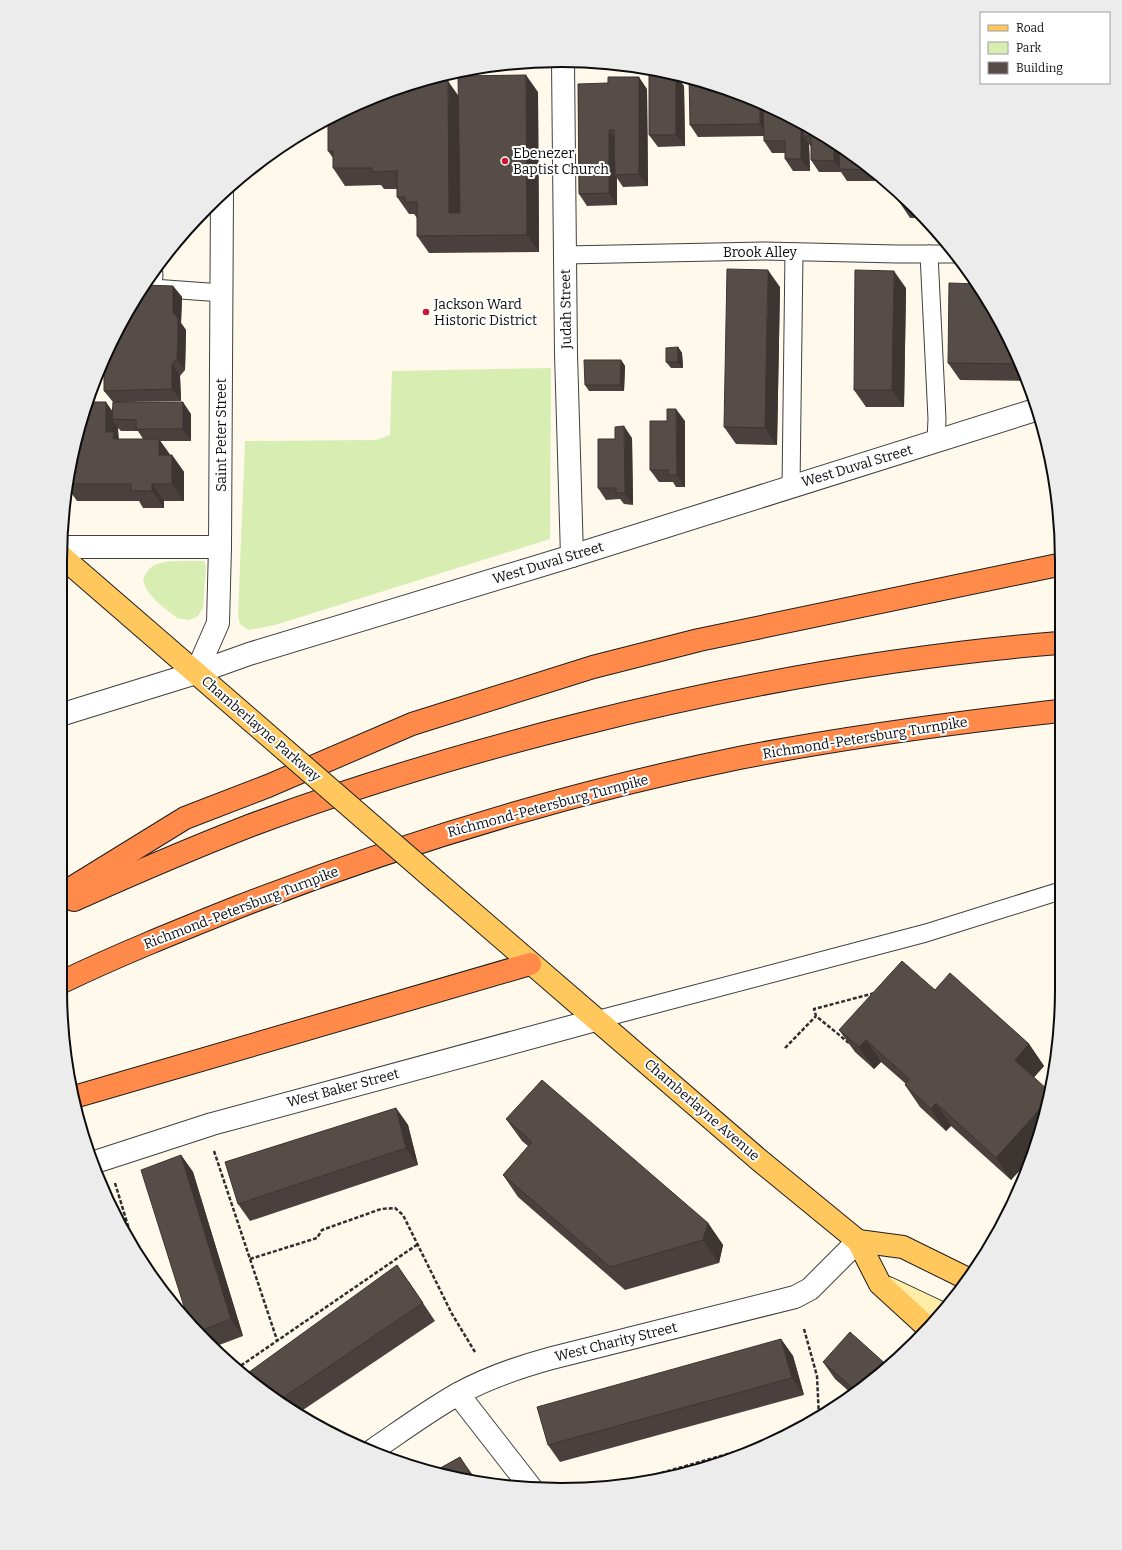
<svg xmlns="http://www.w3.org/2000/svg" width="1122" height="1550" font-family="Bitter,serif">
<rect width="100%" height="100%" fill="#fff9ec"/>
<g fill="#d7edb2">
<polygon points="551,368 550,539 275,625 249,630 240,624 238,616 245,441 376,440 390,435 392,371"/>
<path d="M204,561L206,567L203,608L198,616L189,620L177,618L158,603L146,589L143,579C146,574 148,569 153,566C164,559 190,561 204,561Z"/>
</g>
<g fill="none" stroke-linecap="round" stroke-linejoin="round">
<g stroke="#404040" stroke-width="19">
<g id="lane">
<polyline points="929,254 937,419 936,441"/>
<polyline points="565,255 764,251 897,254 955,254"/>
<polyline points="154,274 153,288 222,293"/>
<polyline points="791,487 794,252"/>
<polyline points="596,1020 926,933 1060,891"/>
</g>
</g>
<g stroke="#404040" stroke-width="24">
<g id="street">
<polyline points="563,62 566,354 572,556"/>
<polyline points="61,547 220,547"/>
<polyline points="196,673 218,623 220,547 222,193"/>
<polyline points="60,715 196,673 249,654 572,556 1035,410"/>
<polyline points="92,1163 212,1124 596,1020"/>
<polyline points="458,1394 532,1489"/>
<path d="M373,1450C401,1431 428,1411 458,1394C487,1378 519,1367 552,1358L795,1297L810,1289L858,1241"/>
</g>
</g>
<g stroke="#2f2f2f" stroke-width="24">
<polyline id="secondary" points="888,1288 941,1313"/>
</g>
<g stroke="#1e1e1e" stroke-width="24">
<g id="primary">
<polyline points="61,556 285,750"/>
<polyline points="437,882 758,1159 858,1241 880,1284 927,1327"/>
<polyline points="858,1241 903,1247 968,1279"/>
</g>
</g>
<g stroke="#1e1e1e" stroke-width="24">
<g id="highway">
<polyline points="60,895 185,818 268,786 412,724 593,667 699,640 1058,565"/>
<path d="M74,900C132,874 190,849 249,826C356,786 467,753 578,725C736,685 896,656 1059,643"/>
<path d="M60,983C118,955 178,931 238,907C400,844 568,793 739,758C845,737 952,723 1059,711"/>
<polyline points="74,1097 530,964"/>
</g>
</g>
<g stroke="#2f2f2f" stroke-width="2.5" stroke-dasharray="4 2" stroke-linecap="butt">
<polyline points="849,1043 816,1016 814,1009 875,993"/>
<polyline points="785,1048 816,1016"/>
<polyline points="214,1151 277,1340"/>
<polyline points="115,1183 136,1252"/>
<polyline points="250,1259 317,1238 322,1230 381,1209 395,1208 403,1215 452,1314 475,1352"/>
<polyline points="804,1329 817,1376 819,1418"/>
<polyline points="236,1369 418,1244"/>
<polyline points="615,1486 777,1440"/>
</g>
<use href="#lane" stroke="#fff" stroke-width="17"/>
<use href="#street" stroke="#fff" stroke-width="22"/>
<use href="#secondary" stroke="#ffeca7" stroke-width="22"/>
<use href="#primary" stroke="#ffc75c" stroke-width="22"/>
<use href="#highway" stroke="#ff8a4a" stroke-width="22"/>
<g stroke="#1e1e1e" stroke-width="24" stroke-linecap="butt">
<polyline id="primary-bridge" points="285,750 437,882"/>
</g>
<use href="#primary-bridge" stroke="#ffc75c" stroke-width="22"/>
</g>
<g fill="#4a413e" fill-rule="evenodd">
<polygon points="578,84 647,89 648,186 623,187 617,178 617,205 587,206 579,194"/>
<polygon points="684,86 685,146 658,147 649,135"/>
<polygon points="538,92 539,252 429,253 417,236 417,218 414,214 409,214 397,197 397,189 384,189 381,185 345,186 333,168 333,158 328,151 459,96"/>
<polygon points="783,112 801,123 803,127 866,164 878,181 847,181 841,172 819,172 811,160 811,147 809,144 810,171 793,171 785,159 785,153 772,153 764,141 764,136 698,137 690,125"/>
<polygon points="898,194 924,218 910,218 898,200"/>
<polygon points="978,284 1024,369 1027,381 960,380 948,363"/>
<path d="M173,286L182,297L181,323L186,330L185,370L180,376L181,401L120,402L191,414V441H160L170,455H172L184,472V501H164V508H143L139,501H77L67,487L70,463L113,411V402L104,391ZM118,428L121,431H138L143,439H119Z"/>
<polygon points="780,287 777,445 736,444 724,427"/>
<polygon points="906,288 904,407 866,407 854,390"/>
<polygon points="678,347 682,353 683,368 671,368 666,362"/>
<polygon points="621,360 625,366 624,391 589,391 585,385"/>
<polygon points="685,421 685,487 676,487 673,482 659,482 650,470"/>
<polygon points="632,438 633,505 624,504 620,499 606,500 598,488"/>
<polygon points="935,990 1029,1044 1044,1066 1034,1077 1045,1119 1029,1160 1011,1180 951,1126 946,1131 920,1107 905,1085 906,1084 881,1062 874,1069 855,1052 839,1030"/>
<polygon points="396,1108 408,1125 418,1165 250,1221 238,1204"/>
<polygon points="506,1119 708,1223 723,1245 719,1263 625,1290 518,1197 503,1175 528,1146 522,1141"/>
<polygon points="181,1155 193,1172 243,1336 214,1347 187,1316"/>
<polygon points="409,1282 435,1321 300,1412 245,1375"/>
<polygon points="781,1339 793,1356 804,1395 560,1462 548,1445"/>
<polygon points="823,1362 889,1367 852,1394 835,1379"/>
</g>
<g fill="#3c3532">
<polygon points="526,75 538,92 539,252 527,235"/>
<polygon points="676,75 684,86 685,146 676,135"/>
<polygon points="639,77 647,89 648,186 639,174"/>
<polygon points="448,81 460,98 461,230 449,213"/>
<polygon points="760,103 768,106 768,136 760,124"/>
<polygon points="793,118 801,123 809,135 803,136 809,144 810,171 801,159 793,123"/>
<polygon points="609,130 617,142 615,175 617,178 617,205 609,193"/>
<polygon points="834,143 842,148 840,169 834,161"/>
<polygon points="870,167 878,175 878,181 870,170"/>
<polygon points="768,270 780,287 777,445 765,428"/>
<polygon points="894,271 906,288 904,407 892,390"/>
<polygon points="173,286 182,297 181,323 186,330 185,370 177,359 173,312"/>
<polygon points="678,347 682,353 683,368 678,362"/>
<polygon points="621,360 625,366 624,391 620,385"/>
<polygon points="172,364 180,376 181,401 172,389"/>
<polygon points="106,402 118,419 112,419 118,428 118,439 126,449 125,456 106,432"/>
<polygon points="183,402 191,414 191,441 183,429"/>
<polygon points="676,409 685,421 685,487 677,475"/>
<polygon points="624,426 632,438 633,505 625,493"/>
<polygon points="159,439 171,456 159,455"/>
<polygon points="172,455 184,472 184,501 172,484"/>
<polygon points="152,484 164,501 164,508 152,491"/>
<polygon points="866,1040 881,1062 874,1069 859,1047"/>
<polygon points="1029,1044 1044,1066 1030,1082 1015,1060"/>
<polygon points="1048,1100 1045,1119 1029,1160 1011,1180 996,1158"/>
<polygon points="936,1103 951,1126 946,1131 931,1109"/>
<polygon points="396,1108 408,1125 418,1165 406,1148"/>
<polygon points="181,1155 193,1172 243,1336 231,1319"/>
<polygon points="708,1223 723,1245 719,1263 703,1240"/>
<polygon points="781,1339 793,1356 804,1395 792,1378"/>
<polygon points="460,1457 472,1474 477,1482 475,1482"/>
</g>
<g fill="#564c48" stroke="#3c3532">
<polygon points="649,74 671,74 676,75 676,135 649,135"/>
<polygon points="526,75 527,235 417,236 417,202 405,202 405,197 397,197 397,171 372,172 372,168 333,168 333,151 328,151 328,119 400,87 406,85 415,85 415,83 423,81 448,81 449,213 460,213 458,76"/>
<polygon points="608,77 639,77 639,174 615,175 614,130 609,130 609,193 579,194 578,84 608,83"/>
<polygon points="689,77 760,103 760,124 690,125"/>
<polygon points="763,104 783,112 793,118 793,123 801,123 801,159 785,159 785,141 764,141"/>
<polygon points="803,124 834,143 834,161 811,160 811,136 803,136"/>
<polygon points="840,147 866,164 870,167 870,170 839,169"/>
<polygon points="898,194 905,200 898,200"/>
<polygon points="727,269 768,270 765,428 724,427"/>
<polygon points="855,270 894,271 892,390 854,390"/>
<polygon points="949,283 978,284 1021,364 948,363"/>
<polygon points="145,285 173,286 173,312 178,319 178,337 177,359 172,364 172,389 104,391 104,358 127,310"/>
<polygon points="678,347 678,362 666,362 666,348"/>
<polygon points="584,360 621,360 620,385 585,385"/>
<polygon points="88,402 106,402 106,432 114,432 113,439 159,439 159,455 172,455 172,484 152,484 152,491 131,491 131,484 68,484 70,463"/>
<polygon points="113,402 183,402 183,429 136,429 136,420 112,419"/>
<polygon points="667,409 676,409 677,475 668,475 668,470 650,470 650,421 667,421"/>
<polygon points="624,426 625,493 616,493 616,488 598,488 598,439 615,439 615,427"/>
<polygon points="902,961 935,990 950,973 1029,1044 1015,1060 1049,1091 1048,1100 996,1158 936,1103 931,1109 905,1085 909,1079 866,1040 859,1047 839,1030"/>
<polygon points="542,1080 708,1223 703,1240 610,1267 503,1175 532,1142 506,1119"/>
<polygon points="396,1108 406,1148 238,1204 225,1162"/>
<polygon points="181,1155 231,1319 200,1331 187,1316 141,1170"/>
<polygon points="397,1265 423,1303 281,1399 245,1375"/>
<polygon points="850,1332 889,1367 856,1391 823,1362"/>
<polygon points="781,1339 792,1378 548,1445 537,1407"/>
<polygon points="460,1457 475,1482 463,1480 435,1471"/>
</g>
<g fill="#ca1832" stroke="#fff" stroke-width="1.5">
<circle cx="505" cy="161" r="4"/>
<circle cx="426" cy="312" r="4"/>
</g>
<g text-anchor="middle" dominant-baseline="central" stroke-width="4" stroke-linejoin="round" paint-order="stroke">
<g font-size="14" fill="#0d0d0d" stroke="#fff" text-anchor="start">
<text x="513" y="153">Ebenezer<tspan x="513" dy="16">Baptist Church</tspan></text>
<text x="434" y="304">Jackson Ward<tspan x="434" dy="16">Historic District</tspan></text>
</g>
<g font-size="14" fill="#0d0d0d" stroke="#fff">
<text x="760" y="252">Brook Alley</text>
<text transform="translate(566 309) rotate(-91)">Judah Street</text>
<text transform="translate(221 435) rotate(-90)">Saint Peter Street</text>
<text transform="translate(857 466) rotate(-17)">West Duval Street</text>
<text transform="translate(548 563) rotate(-17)">West Duval Street</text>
<text transform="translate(261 729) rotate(41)">Chamberlayne Parkway</text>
<text transform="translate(865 738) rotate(-9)">Richmond-Petersburg Turnpike</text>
<text transform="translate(548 806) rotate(-15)">Richmond-Petersburg Turnpike</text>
<text transform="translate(241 908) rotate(-21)">Richmond-Petersburg Turnpike</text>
<text transform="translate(343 1088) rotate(-15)">West Baker Street</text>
<text transform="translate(702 1110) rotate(41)">Chamberlayne Avenue</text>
<text transform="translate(616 1342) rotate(-14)">West Charity Street</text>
</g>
</g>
<path d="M0 0H1122V1550H0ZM561 67H561A494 494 0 0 1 1055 561V989A494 494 0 0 1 561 1483H561A494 494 0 0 1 67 989V561A494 494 0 0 1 561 67Z" fill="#ececec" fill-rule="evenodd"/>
<path fill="none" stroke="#0d0d0d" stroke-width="2" d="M561 67H561A494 494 0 0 1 1055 561V989A494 494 0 0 1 561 1483H561A494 494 0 0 1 67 989V561A494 494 0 0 1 561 67Z"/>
<rect x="980" y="12" width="130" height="72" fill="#ffffff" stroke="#9e9e9e"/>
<rect x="988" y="25" width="20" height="6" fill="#ffc75c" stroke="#9e9e9e"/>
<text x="1016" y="32" font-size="12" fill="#0d0d0d">Road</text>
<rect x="988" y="42" width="20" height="12" fill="#d7edb2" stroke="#9e9e9e"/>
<text x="1016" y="52" font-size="12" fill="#0d0d0d">Park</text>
<rect x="988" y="62" width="20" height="12" fill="#564c48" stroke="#9e9e9e"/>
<text x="1016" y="72" font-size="12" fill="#0d0d0d">Building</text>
</svg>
